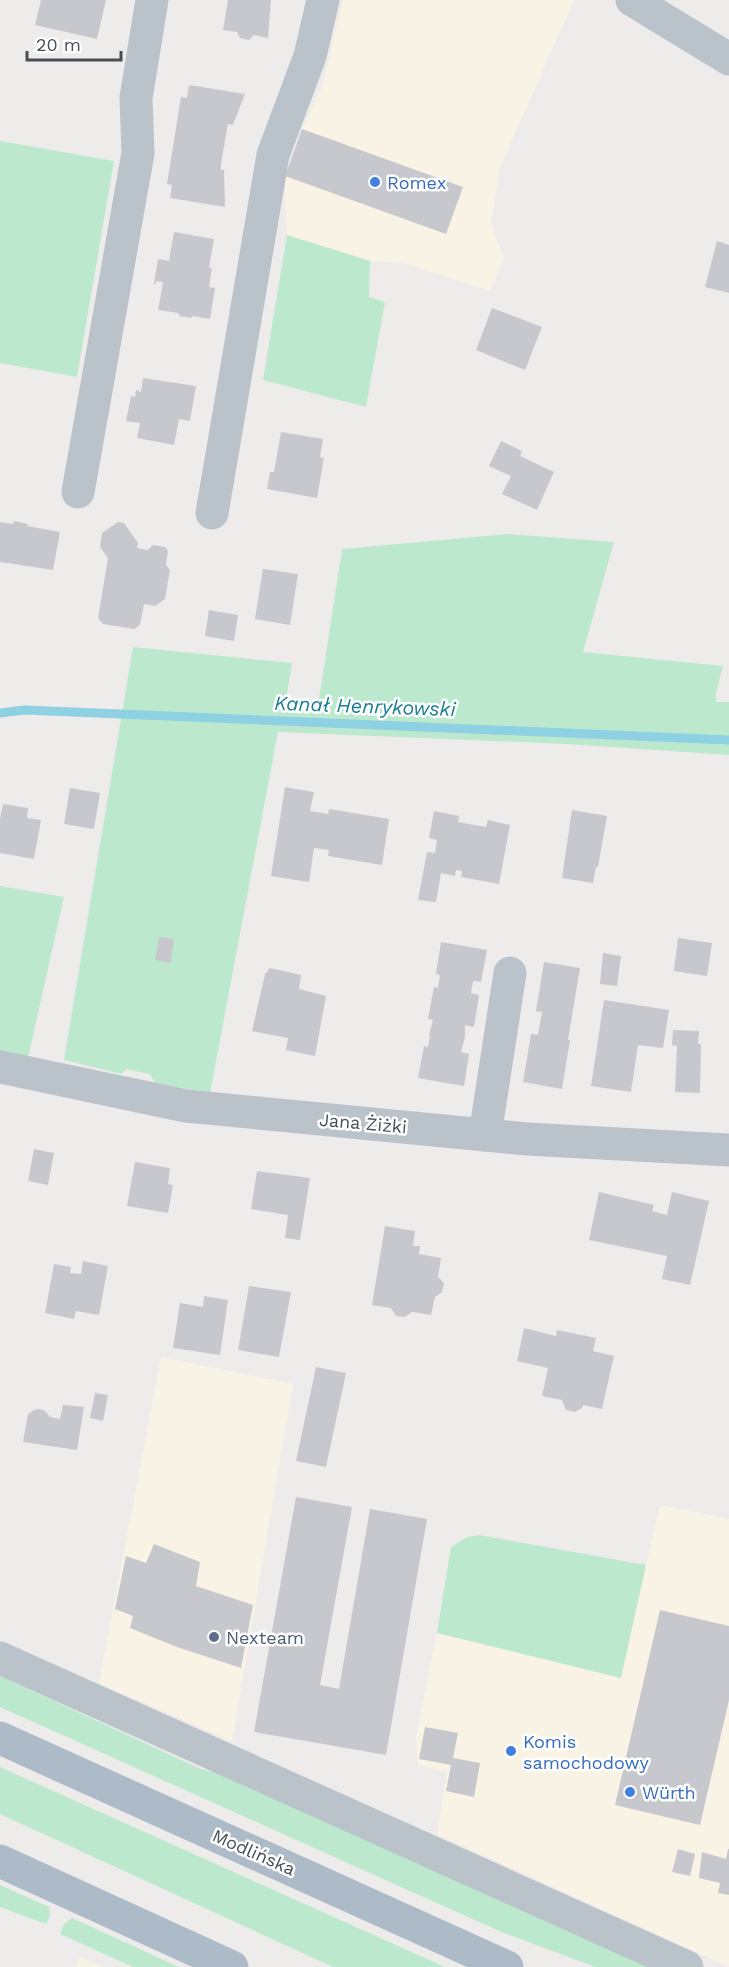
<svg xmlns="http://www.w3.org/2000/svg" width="729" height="1967" font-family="'Work Sans',sans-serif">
<rect width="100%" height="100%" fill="#eeebeb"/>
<g fill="#f9f3e5">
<polygon points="343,0 574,0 500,167 491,224 504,259 490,291 404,263 370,261 287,235 285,176 302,129 322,87"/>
<polygon points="161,1357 293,1384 232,1741 99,1683"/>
<polygon points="660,1505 729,1519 729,1967 437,1834 447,1772 418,1765 416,1736 437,1633 620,1678"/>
<polygon points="80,1957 103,1967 75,1967"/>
</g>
<g fill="#bce9ce">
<polygon points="0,141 114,161 77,377 0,363"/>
<polygon points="287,235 370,261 369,297 385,302 366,407 263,380"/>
<polygon points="508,534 614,542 583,652 723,666 716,693 716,702 729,702 729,755 566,744 278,732 210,1093 155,1083 150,1074 127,1069 121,1074 64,1060 133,647 292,663 285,705 318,706 342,549"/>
<polygon points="0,886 64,897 28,1058 0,1054"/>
<polygon points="479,1535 646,1565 621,1678 437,1633 451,1547 467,1537"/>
<polygon points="0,1676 201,1769 234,1777 668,1967 595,1967 497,1930 0,1707"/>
<polygon points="0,1767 445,1967 333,1967 0,1814"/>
<polygon points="0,1885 49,1907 50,1917 46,1924 0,1907"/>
<polygon points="72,1918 179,1967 133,1967 60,1934 64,1924"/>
</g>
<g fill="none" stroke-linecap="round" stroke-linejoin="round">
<polyline stroke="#8dd1e3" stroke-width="9" points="0,713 25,710 729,740"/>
</g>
<g fill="#c7c8ce">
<polygon points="41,0 106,0 97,39 35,25"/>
<polygon points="228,0 271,0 268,38 254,35 249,40 240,38 237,32 223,30"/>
<polygon points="189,85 245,94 233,125 228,124 221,163 221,170 224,170 225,207 170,198 172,185 167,184 181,97 187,98"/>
<polygon points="302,129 463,187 446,234 285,176"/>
<polygon points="174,232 214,239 209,268 212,268 209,287 215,288 210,319 193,316 190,318 180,316 178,313 158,310 163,282 156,281 156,284 154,284 158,259 169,261"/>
<polygon points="717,241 729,245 729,293 705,287"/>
<polygon points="492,308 542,327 525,370 476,350"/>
<polygon points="143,378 196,386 190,421 179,419 174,445 137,438 140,423 126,421 131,396 135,397 136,390 141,392"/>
<polygon points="281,432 323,439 320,457 324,458 317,498 267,489 270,472 274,472"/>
<polygon points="501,441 522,451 520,456 554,472 537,510 502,494 511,476 489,466"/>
<polygon points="14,521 28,524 27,526 60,532 53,570 0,562 0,522 13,524"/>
<polygon points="118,522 124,523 138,543 137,548 148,550 153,545 165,547 168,551 166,565 170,570 165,599 155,606 144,604 140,625 134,629 103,624 98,618 108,558 100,547 102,533"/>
<polygon points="263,569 298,574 290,625 255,619"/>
<polygon points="209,610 238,615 234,641 205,636"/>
<polygon points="285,787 314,792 310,811 328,814 329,809 389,819 382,865 328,856 329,850 314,848 309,882 271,876"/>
<polygon points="70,788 100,793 94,829 64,824"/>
<polygon points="3,804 28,808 27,818 41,820 34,859 0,853 0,818"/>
<polygon points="572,810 607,816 598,867 596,867 593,883 562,878"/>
<polygon points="434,811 459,816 458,822 486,827 488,820 510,825 499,884 461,877 462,871 456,870 455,876 441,873 436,902 418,900 427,852 435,853 437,840 429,838"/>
<polygon points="159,937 174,939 171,963 155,960"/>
<polygon points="678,938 712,943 707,976 674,971"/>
<polygon points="441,942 487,950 481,982 473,981 471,993 479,995 474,1027 465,1025 465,1037 461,1052 469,1054 464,1086 418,1078 424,1046 428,1047 430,1036 429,1035 433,1020 428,1019 434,987 438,988 440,975 436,974"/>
<polygon points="603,953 621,956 617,986 600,984"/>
<polygon points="544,962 580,968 568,1040 570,1040 562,1089 523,1082 531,1034 538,1035 542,1012 536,1011"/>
<polygon points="270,968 301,975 299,989 326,996 315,1056 286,1050 288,1038 252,1031 265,974"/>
<polygon points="604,1000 669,1010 663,1048 638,1045 631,1092 591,1086"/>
<polygon points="673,1030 699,1031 698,1044 701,1044 700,1093 675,1092 677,1046 672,1045"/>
<polygon points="34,1149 54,1153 48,1185 28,1181"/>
<polygon points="135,1162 170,1168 168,1184 173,1185 168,1213 127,1206"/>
<polygon points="257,1171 310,1178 300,1240 285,1238 288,1215 251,1209"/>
<polygon points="599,1192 654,1205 652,1211 667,1215 672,1192 709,1201 690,1285 662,1279 667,1256 589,1240"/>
<polygon points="385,1226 415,1231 413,1246 420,1246 419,1254 441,1258 438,1277 444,1283 442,1292 435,1297 431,1315 412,1312 405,1317 396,1316 391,1308 372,1305"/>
<polygon points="83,1261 108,1266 99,1315 76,1311 74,1319 45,1313 54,1264 71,1267 70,1273 81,1274"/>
<polygon points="249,1286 291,1292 279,1357 238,1350"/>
<polygon points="204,1296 228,1300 220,1355 173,1348 180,1303 203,1307"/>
<polygon points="524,1328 556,1336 557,1330 596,1338 593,1351 614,1356 602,1409 583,1405 582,1408 575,1412 566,1410 562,1400 542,1396 548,1368 517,1361"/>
<polygon points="316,1367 346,1373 326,1467 296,1461"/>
<polygon points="95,1393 108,1395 103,1421 90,1418"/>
<polygon points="63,1405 84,1407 77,1450 23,1442 28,1414 34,1410 40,1409 45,1411 50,1417 60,1419"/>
<polygon points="296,1497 352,1507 320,1685 339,1689 370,1509 427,1519 386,1755 254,1732"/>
<polygon points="154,1544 200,1562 196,1586 253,1605 241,1668 177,1647 130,1628 133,1616 115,1609 126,1556 146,1563"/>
<polygon points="660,1610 729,1626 729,1700 700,1825 615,1805"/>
<polygon points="425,1727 458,1733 453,1758 480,1763 474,1797 446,1791 451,1765 419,1759"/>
<polygon points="678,1849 695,1854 690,1876 672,1872"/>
<polygon points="728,1849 729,1849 729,1895 718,1893 720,1883 699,1878 702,1852 726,1859"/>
</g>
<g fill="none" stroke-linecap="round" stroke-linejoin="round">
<g stroke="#bbc3ca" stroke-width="33">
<polyline points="632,0 729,59"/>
<polyline points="78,492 138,153 136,98 152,0"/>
<polyline points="212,513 273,155 310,56 323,0"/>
<polyline points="0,1067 186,1106 527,1139 729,1150"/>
<polyline points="485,1135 510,973"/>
<polyline points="0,1658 687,1967"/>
</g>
<g stroke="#adbbc9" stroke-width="33">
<polyline points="0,1738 507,1967"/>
<polyline points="0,1861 232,1967"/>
</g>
</g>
<g fill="#3f7fe0" stroke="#fff" stroke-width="2">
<circle cx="375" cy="182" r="6"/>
<circle cx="511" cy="1751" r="6"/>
<circle cx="630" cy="1792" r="6"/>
</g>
<circle fill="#5c6f8a" stroke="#fff" stroke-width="2" cx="214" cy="1637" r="6"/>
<g text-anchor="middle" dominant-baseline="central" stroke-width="5" stroke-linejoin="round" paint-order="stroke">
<g font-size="18" fill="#366cbe" stroke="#fff" text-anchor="start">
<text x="387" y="182">Romex</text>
<text x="523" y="1741">Komis<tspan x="523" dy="21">samochodowy</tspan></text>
<text x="642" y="1792">Würth</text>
</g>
<g font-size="18" fill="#464f57" stroke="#fff">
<text transform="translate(363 1123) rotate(5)">Jana Żiżki</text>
<text transform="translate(254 1852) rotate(24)">Modlińska</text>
</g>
<g font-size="18" fill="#4e5e75" stroke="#fff" text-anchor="start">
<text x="226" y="1637">Nexteam</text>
</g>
<g font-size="20" font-style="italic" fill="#187d97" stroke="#fff">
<text transform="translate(365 706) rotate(2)">Kanał Henrykowski</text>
</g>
</g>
<path d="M27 51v9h94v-9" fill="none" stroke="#464f57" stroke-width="3"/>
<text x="36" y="51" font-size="18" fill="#464f57" stroke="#ffffff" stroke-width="4.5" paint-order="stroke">20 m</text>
</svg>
